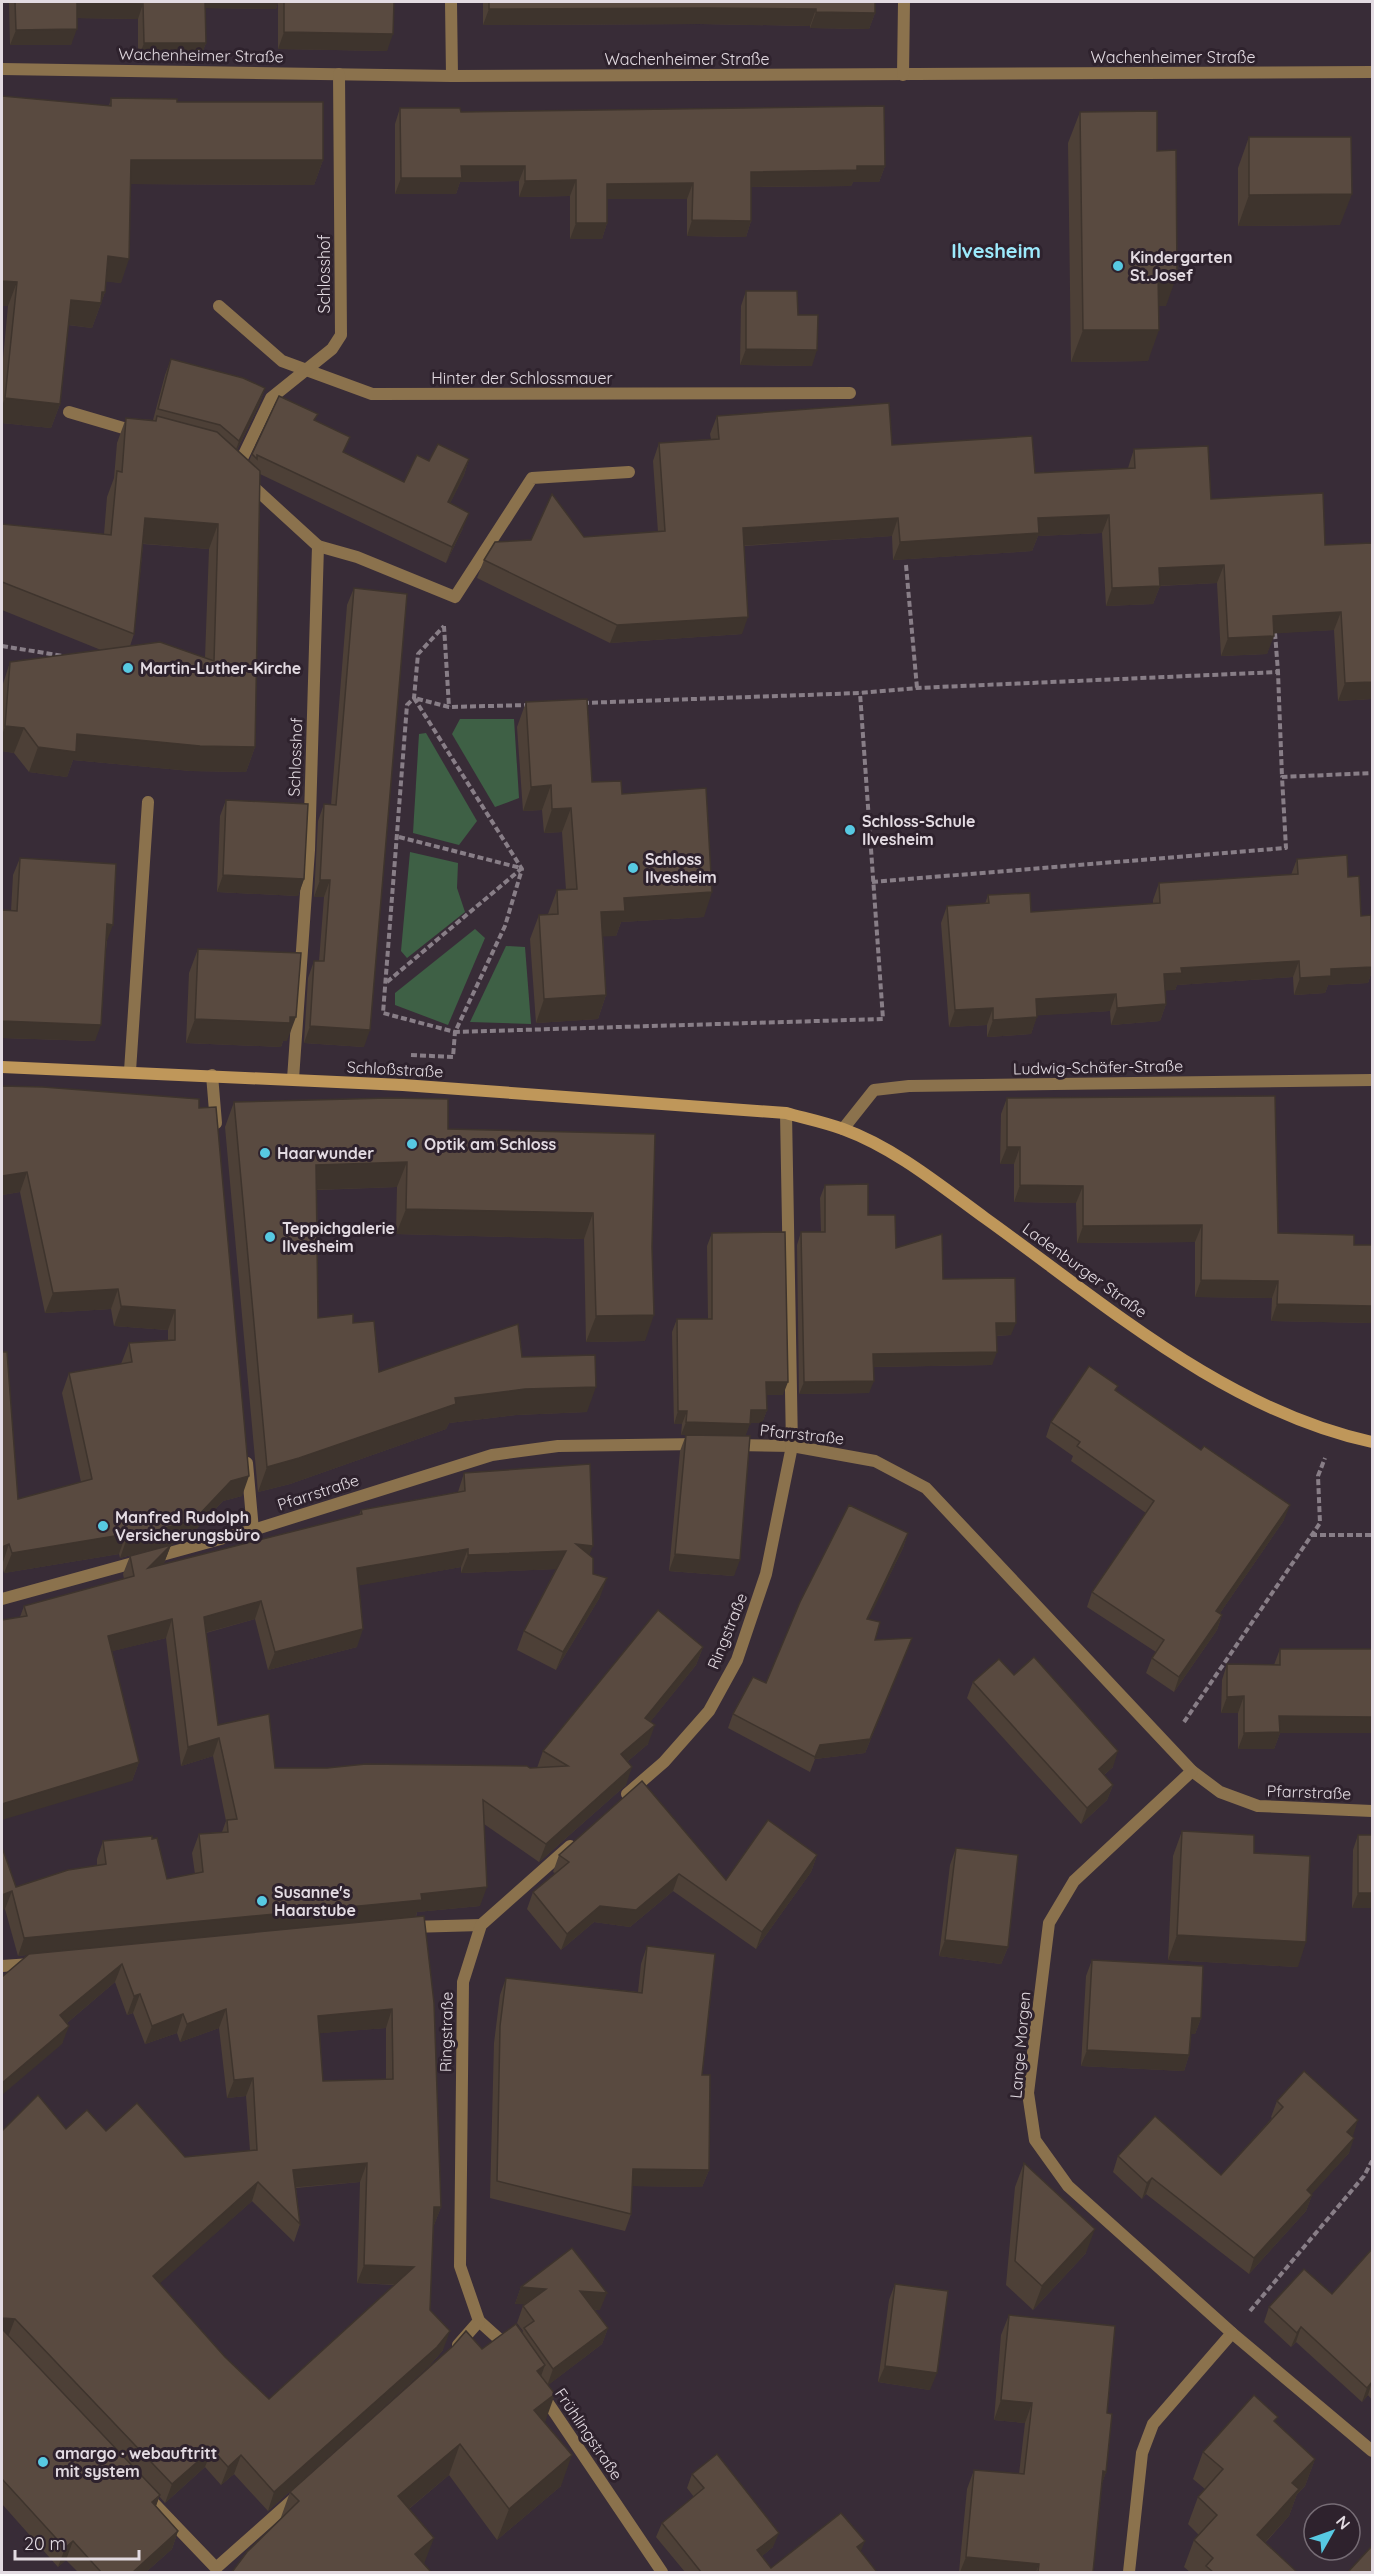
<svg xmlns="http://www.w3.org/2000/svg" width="1374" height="2574" font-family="Quicksand,sans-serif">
<rect width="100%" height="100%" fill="#382c37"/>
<g fill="#3e6045">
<polygon points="460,719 514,719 519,798 495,807 452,734"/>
<polygon points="426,733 477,821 459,845 413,833 419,734"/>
<polygon points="410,852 458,863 457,888 465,912 407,958 401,951"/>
<polygon points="475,929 485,938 448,1025 395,1005 395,993"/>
<polygon points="506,946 525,947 531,1024 470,1022"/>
</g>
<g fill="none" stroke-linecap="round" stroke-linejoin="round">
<g stroke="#887e87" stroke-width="4" stroke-dasharray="6 3" stroke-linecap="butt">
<polyline points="906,565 917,688"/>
<polyline points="444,626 449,707"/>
<polyline points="1275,633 1278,672"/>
<polyline points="2,646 63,656"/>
<polyline points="583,703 860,693 917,688 1278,672 1282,777"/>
<polyline points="530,705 449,707 414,698 522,869 505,926 455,1032 883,1019 860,693"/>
<polyline points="399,837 521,868"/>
<polyline points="872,882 1286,848 1282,777 1372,773"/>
<polyline points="387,982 521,869"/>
<polyline points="411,1055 453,1057 455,1032 383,1013 407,705 414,698 418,654 444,626"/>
<polyline points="1311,1535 1372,1535"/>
<polyline points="1184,1722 1320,1523 1318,1476 1325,1458"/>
<polyline points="1250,2311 1364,2176 1372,2161"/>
</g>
<g stroke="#8b724d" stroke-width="12">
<polyline points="318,546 357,557 455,597 532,478 629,472"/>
<polyline points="130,1071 148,802"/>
</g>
<g stroke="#8b724d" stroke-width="12">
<polyline points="451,2 452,76"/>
<polyline points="2,69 452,76 1372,72"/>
<polyline points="903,75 904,2"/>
<polyline points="219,306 282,361 372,394 850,393"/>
<polyline points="69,412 137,432"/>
<polyline points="236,471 271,398 332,349 341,335 339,74"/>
<polyline points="248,482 318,546 309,850 293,1079"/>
<polyline points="212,1075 216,1123"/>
<polyline points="843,1129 874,1090 909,1086 1372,1080"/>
<polyline points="734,1445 792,1446 875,1461 926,1488 1192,1771 1220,1792 1258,1806 1372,1811"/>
<polyline points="247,1463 253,1530"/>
<polyline points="2,1599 253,1530 492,1455 558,1446 699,1444"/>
<polyline points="1192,1771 1074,1881 1049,1923 1028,2093 1035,2140 1068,2186 1232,2333 1372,2451"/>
<polyline points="627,1794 664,1762 709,1711 737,1660 766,1574 792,1446 786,1113"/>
<polyline points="410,1927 481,1925"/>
<polyline points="2,1966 31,1964"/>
<polyline points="479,2321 509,2348"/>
<polyline points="458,2345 479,2321 460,2266 463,1982 481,1925 570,1846"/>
<polyline points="542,2394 662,2572"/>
<polyline points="145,2494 216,2568 297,2496"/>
<polyline points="1129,2572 1142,2453 1153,2424 1232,2333"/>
</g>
<path stroke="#bf975a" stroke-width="12" d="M2,1067L403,1085L786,1113C804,1118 824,1122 843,1129C895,1148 941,1186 985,1218C1105,1304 1225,1410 1372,1442"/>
</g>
<g fill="#4d4037" fill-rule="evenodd">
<polygon points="9,2 278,2 276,9 205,8 206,43 200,58 138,59 138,19 77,18 71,45 10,45"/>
<polygon points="278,2 394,2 387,51 278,49"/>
<polygon points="483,2 875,2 875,13 869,29 810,28 810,26 701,24 483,25"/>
<polygon points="111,98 177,102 323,160 314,185 130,184 121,283 106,281 105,292 92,328 68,325 60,404 51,428 2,423 2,369 8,306 2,306 109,106"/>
<polygon points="400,108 461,112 885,166 879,182 853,182 851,186 751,187 751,221 746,237 687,236 687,199 607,199 607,223 602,239 570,239 570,196 519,197 519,181 460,182 456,194 395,194 395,124"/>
<polygon points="1080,112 1157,151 1166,306 1159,306 1148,361 1071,362 1068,143"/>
<polygon points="1249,137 1340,225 1238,226 1238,168"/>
<polygon points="746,291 798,315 812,366 740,365 741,306"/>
<path d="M171,359L265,388L259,405L237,450L249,461L252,454L315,421L344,453L404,482L429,461L469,459L464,475L450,503L463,528L446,563L260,474L255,747L246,772L191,771L73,760L67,777L29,772L14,753L2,751V687L10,662L101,650L2,610V524L104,534L107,497L114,478L117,443L126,418L153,420L165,375ZM143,544L209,549L205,658L130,646L134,634Z"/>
<polygon points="717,416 892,445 1035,473 1128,468 1134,449 1211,499 1325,545 1372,699 1338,701 1334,630 1274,633 1267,654 1221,656 1217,583 1160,586 1153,604 1106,606 1102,533 1038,536 1032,551 893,560 892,536 744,546 742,634 610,643 477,578 484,560 584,537 658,532 653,461 659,443 711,439 710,434"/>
<polygon points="354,588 364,1047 304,1043 308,978 314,961 319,961 324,897 314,897 318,821 324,804 331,805 347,605"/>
<polygon points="526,702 592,782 622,794 704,917 621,922 616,936 603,936 606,995 598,1019 536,1023 530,939 539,915 548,914 557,890 566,890 562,832 544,833 542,810 523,811 517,727"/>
<polygon points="226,800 304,879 298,896 217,892 220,816"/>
<polygon points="20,858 107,941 95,1041 2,1038 2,910 11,911 13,875"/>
<polygon points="1297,859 1348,877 1361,916 1372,935 1372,971 1368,983 1328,985 1325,993 1294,995 1293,977 1177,985 1175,990 1165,990 1166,1004 1160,1021 1111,1025 1110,1011 1037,1015 1031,1034 987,1037 987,1025 949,1027 941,923 947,906 985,904 988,895 1031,912 1153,904 1153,900 1159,883 1291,875"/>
<polygon points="198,949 287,1041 283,1041 281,1047 186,1043 189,973"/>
<polygon points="2,1086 199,1108 242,1496 223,1501 186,1540 120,1558 119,1554 4,1573 2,1565 18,1499 81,1482 62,1393 69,1373 121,1364 129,1343 168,1340 168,1330 114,1326 111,1309 45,1313 20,1192 2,1195"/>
<polygon points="1007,1098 1278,1233 1354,1245 1372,1245 1372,1323 1271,1321 1272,1298 1195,1297 1195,1242 1077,1243 1076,1203 1014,1202 1014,1164 1000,1164 1001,1114"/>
<polygon points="234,1102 448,1129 655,1134 645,1341 586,1342 584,1239 396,1234 397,1187 317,1190 318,1318 353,1323 379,1372 522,1357 587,1412 516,1415 449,1423 446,1429 290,1484 258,1492 225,1127"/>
<polygon points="825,1185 868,1215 896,1248 943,1279 1011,1335 996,1336 992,1365 873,1367 869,1393 799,1394 797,1245 801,1232 821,1232 820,1198"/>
<polygon points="712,1233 783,1395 766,1395 767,1410 762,1423 750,1423 745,1436 734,1576 669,1571 680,1451 686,1435 681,1435 682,1424 674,1424 672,1332 677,1319 708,1319 707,1246"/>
<polygon points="1116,1391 1284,1520 1220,1613 1222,1615 1217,1630 1174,1692 1146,1673 1152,1658 1156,1652 1087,1607 1092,1592 1146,1513 1071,1461 1073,1456 1046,1437 1051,1422"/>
<path d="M464,1473L589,1555L593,1574L600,1597L556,1670L517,1650L524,1631L556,1569L461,1573V1567L359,1585L357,1647L268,1670L255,1619L206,1633L218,1725L275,1768H537L543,1751L703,1647L696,1665L650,1722L648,1744L628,1761L626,1785L539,1862L484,1824L480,1906L417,1912L416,1917L441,2207L434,2225H433L430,2310L443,2350L430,2365L268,2511L234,2474L221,2485L205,2467L165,2503L159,2496L156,2506L178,2531L172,2549L146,2572H78L66,2560L58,2567L2,2504V2131L66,2129L106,2131L185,2157L250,2151L246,2096L227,2098L219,2028L180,2042L177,2033L145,2044L133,2013L127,2015L115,1982L67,2023L62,2044L27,1955L18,1956L5,1909L2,1850L16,1887L97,1865V1859L103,1841L152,1839L167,1879L195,1874L192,1853L199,1834L222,1832L226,1821L213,1756L181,1766L166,1638L112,1651L139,1762L132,1781L20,1617L24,1606L124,1579L123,1574L130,1556L171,1545L164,1563L162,1565L359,1515L361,1510L458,1492ZM386,2028V2079L323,2081L319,2033ZM360,2182L357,2283L394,2285L269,2399L225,2357L159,2283L252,2201L294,2242L300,2224L296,2188Z"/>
<polygon points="908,1533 903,1548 868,1619 875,1640 912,1638 865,1753 815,1759 810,1772 728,1728 733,1714 766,1683"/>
<polygon points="1280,1649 1372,1649 1372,1733 1280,1733 1274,1749 1238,1749 1238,1713 1221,1713 1222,1680 1227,1664 1274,1665"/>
<polygon points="1014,1675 1113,1767 1104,1775 1113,1785 1107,1800 1081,1824 967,1698 973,1682"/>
<polygon points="1182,1831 1254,1853 1298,1967 1168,1960 1173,1856"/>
<polygon points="1358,1835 1372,1908 1352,1908 1353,1850"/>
<polygon points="956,1848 1008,1947 1001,1964 939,1956 950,1865"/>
<polygon points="559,1855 726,1880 817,1855 811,1872 756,1949 673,1891 630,1927 594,1922 561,1950 527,1909 533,1892 555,1873 553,1872"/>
<polygon points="647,1946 702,2075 709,2170 702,2187 632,2186 631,2214 625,2231 490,2198 494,2043 500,1995 506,1978 638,1992 641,1964"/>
<polygon points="1092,1960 1201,2018 1195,2034 1191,2034 1189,2055 1184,2071 1081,2066 1086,1976"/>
<polygon points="1277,2101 1352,2136 1349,2153 1311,2194 1312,2195 1306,2211 1249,2274 1146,2194 1142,2199 1113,2172 1118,2156 1221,2175 1272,2118 1271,2117"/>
<polygon points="1024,2163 1086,2253 1033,2310 1006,2285 1015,2187"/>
<polygon points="1372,2249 1372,2400 1368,2395 1362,2402 1296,2342 1291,2347 1264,2322 1269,2307 1332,2294"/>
<polygon points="895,2284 930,2390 878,2382 889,2300"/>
<polygon points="521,2287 600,2310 594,2310 608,2328 602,2344 548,2385 545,2423 561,2486 497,2540 449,2475 409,2509 424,2564 280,2520 290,2492 482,2349 522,2333 523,2331 517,2323 523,2306 525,2304 515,2304"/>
<polygon points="1009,2315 1107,2413 1106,2472 1101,2486 1093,2572 959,2572 967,2489 974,2470 1019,2474 1025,2423 994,2420 1001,2335"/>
<polygon points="1275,2423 1315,2459 1305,2486 1297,2494 1289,2516 1265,2543 1297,2572 1190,2572 1184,2567 1194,2540 1199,2535 1188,2524 1198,2497 1205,2489 1193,2479 1203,2452"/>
<polygon points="692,2474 773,2547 762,2556 771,2568 861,2552 877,2572 685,2572 656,2537 662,2523 694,2497 687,2488"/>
</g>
<g fill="#3e342d">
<polygon points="202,2 278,2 276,9 199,8"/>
<polygon points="77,3 143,4 138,19 71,18"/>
<polygon points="707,8 816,9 810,26 701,24 483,25 489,9"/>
<polygon points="816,12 875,13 869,29 810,28"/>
<polygon points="77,29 71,45 10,45 16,30"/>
<polygon points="284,32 393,34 387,51 278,49"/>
<polygon points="144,43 206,43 200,58 138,59"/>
<polygon points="131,160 323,160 314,185 122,184"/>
<polygon points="461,166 525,166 519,181 460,182 456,194 395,194 401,178"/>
<polygon points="857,166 885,166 879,182 853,182 851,186 745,187 751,172"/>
<polygon points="576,180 570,196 519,197 525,181"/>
<polygon points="693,183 687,199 601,199 607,184"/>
<polygon points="1352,194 1340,225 1238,226 1249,195"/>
<polygon points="692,220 751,221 746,237 687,236"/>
<polygon points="576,223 607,223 602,239 570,239"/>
<polygon points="108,256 129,259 121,283 99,281"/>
<polygon points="1158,275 1177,275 1166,306 1147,306"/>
<polygon points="2,281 17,282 8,306 2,306"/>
<polygon points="102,292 105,292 92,328 62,324 71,300"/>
<polygon points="1083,330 1159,330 1148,361 1071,362"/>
<polygon points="746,349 817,350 812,366 740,365"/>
<polygon points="265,388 259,405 233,458 239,441"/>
<polygon points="5,398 60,404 51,428 2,423 2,406"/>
<polygon points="469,459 464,475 443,518 448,502"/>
<polygon points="469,513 463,528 446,563 452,547"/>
<polygon points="1109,515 1102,533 1038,536 1032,551 893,560 900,542 1038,518"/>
<polygon points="145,518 218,524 209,549 136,543"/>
<polygon points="898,518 892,536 736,546 743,528"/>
<polygon points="1224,565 1217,583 1152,586 1159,568"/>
<polygon points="1160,586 1153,604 1106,606 1112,588"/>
<polygon points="1341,612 1334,630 1266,634 1273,616"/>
<polygon points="748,617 742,634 610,643 617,625"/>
<polygon points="1274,636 1267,654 1221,656 1228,638"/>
<polygon points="1372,682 1372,699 1338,701 1345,683"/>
<polygon points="5,726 24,728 14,753 2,751 2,736"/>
<polygon points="77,734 255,747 246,772 191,771 73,760 67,777 29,772 38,747"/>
<polygon points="551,785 542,810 523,811 531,787"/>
<polygon points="571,808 562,832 544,833 552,809"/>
<polygon points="223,875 304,879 298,896 217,892"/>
<polygon points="320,880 330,880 324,897 314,897"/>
<polygon points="712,892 704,917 621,922 616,936 592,937 601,912 624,898"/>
<polygon points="107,924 113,925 107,941 101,941"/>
<polygon points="1299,961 1293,977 1177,985 1175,990 1158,991 1164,974 1181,968"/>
<polygon points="1372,967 1372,971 1368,983 1328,985 1325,993 1294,995 1300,978 1331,969"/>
<polygon points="1116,994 1110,1011 1030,1016 1036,999"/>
<polygon points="606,995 598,1019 536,1023 544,999"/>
<polygon points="1166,1004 1160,1021 1111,1025 1117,1008"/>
<polygon points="993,1008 987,1025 949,1027 955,1010"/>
<polygon points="290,1017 296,1017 287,1041 283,1041 281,1047 186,1043 195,1019"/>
<polygon points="1037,1017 1031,1034 987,1037 993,1020"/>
<polygon points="2,1021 101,1025 95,1041 2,1038"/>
<polygon points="310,1026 370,1030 364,1047 304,1043"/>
<polygon points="1007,1147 1020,1147 1014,1164 1000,1164"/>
<polygon points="407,1162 397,1187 307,1190 316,1165"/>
<polygon points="27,1172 20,1192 2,1195 2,1176"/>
<polygon points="1020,1185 1083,1186 1076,1203 1014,1202"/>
<polygon points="406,1209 593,1213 584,1239 396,1234"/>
<polygon points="1202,1225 1195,1242 1077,1243 1083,1226"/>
<polygon points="1201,1280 1278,1281 1272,1298 1195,1297"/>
<polygon points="118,1289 111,1309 45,1313 53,1293"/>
<polygon points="1277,1304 1372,1306 1372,1323 1271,1321"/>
<polygon points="121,1306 175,1310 168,1330 114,1326"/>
<polygon points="654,1315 645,1341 586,1342 596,1316"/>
<polygon points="996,1323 1016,1323 1011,1335 992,1336"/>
<polygon points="997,1352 992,1365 868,1367 873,1354"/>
<polygon points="874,1381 869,1393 799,1394 804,1382"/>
<polygon points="766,1382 788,1382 783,1395 762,1395"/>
<polygon points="596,1387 587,1412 516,1415 449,1423 446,1429 290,1484 258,1492 267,1467 455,1398 525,1389"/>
<polygon points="751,1410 767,1410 762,1423 746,1423"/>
<polygon points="678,1411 687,1411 682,1424 674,1424"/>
<polygon points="686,1422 750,1424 745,1437 681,1435"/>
<polygon points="249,1476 242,1496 223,1501 186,1540 120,1558 127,1538 231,1481"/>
<polygon points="1290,1505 1284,1520 1211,1626 1216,1611"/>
<polygon points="908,1533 903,1548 862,1633 867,1619"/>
<polygon points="126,1534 119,1554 4,1573 12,1553"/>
<polygon points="9,1544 2,1565 2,1547"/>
<polygon points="576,1544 593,1546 586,1564"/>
<polygon points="171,1545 164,1563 141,1587 148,1568"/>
<polygon points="468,1549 461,1567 351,1587 357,1568"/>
<polygon points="566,1551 559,1569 461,1573 468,1555"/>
<polygon points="675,1554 740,1560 734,1576 669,1571"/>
<polygon points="607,1578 600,1597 556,1670 563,1652"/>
<polygon points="261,1601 255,1619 197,1635 204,1617"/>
<polygon points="1222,1615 1217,1630 1174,1692 1179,1677"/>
<polygon points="172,1619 166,1638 101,1654 108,1636"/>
<polygon points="363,1629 357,1647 268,1670 275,1652"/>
<polygon points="912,1638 865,1753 814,1759 820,1745"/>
<polygon points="703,1647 696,1665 639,1736 645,1718"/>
<polygon points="1244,1696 1238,1713 1221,1713 1227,1697"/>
<polygon points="1279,1716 1372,1717 1372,1733 1280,1733 1274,1749 1238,1749 1244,1733"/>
<polygon points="655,1725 648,1744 615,1772 621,1754"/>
<polygon points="219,1738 213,1756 181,1766 188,1747"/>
<polygon points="1118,1751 1113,1767 1093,1784 1099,1769"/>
<polygon points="139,1762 132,1781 2,1820 2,1804"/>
<polygon points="632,1767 626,1785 539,1862 546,1844"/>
<polygon points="1113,1785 1107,1800 1081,1824 1087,1808"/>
<polygon points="817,1855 811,1872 756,1949 762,1932"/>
<polygon points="679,1874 673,1891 630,1927 594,1922 561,1950 567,1934 600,1906"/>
<polygon points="487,1887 480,1906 417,1912 415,1918 18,1956 24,1938 421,1894"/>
<polygon points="12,1891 5,1909 2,1911 2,1895"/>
<polygon points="1358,1893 1372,1893 1372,1908 1352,1908"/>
<polygon points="1177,1935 1306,1942 1298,1967 1168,1960"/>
<polygon points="945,1940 1008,1947 1001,1964 939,1956"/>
<polygon points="122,1964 115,1982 54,2034 60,2015"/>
<polygon points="140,1994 133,2013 127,2015 134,1996"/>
<polygon points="226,2009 219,2028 180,2042 187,2024"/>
<polygon points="392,2009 386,2028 311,2034 318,2016"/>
<polygon points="183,2014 177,2033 145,2044 152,2026"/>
<polygon points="1192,2018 1201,2018 1195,2034 1186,2034"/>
<polygon points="69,2026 62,2044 2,2095 2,2083"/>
<polygon points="1087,2050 1189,2055 1184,2071 1081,2066"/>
<polygon points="253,2078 246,2096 227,2098 234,2080"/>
<polygon points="1358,2120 1353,2136 1342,2147 1347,2132"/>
<polygon points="1354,2138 1349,2153 1301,2206 1307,2190"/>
<polygon points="367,2163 360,2182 286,2188 293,2170"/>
<polygon points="633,2169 709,2170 702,2187 627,2186"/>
<polygon points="1152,2178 1146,2194 1142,2199 1147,2183"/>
<polygon points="258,2182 252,2201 147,2295 153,2276"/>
<polygon points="1312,2195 1306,2211 1249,2274 1254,2258"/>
<polygon points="434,2207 441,2207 434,2225 427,2225"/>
<polygon points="1095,2229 1086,2253 1033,2310 1042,2286"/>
<polygon points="364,2265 414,2267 407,2285 357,2283"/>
<polygon points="521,2287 546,2289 539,2305 515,2304"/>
<polygon points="580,2291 607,2293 600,2310 573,2308"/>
<polygon points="3,2318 15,2319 8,2337 2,2337 2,2322"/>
<polygon points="1301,2327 1296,2342 1291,2347 1297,2333"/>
<polygon points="608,2328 602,2344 547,2386 553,2369"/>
<polygon points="450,2331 443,2350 430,2365 268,2511 274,2492"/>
<polygon points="545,2365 534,2396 537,2371"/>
<polygon points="885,2366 937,2373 930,2390 878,2382"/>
<polygon points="1372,2382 1368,2395 1362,2402 1367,2388"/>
<polygon points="555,2394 544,2425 534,2410"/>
<polygon points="1001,2400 1032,2403 1025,2423 994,2420"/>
<polygon points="460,2444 449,2475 387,2527 398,2496"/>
<polygon points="212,2449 205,2467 165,2503 172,2484"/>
<polygon points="241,2455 234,2474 221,2485 228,2467"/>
<polygon points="572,2455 561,2486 497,2540 509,2509"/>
<polygon points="1315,2459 1305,2486 1297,2494 1289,2516 1247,2562 1257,2535 1292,2483"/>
<polygon points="1103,2471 1106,2472 1099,2492"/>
<polygon points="160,2495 153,2514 152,2502"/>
<polygon points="178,2531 172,2549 146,2572 133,2572"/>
<polygon points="779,2533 773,2547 752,2564 757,2550"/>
<polygon points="434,2538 422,2569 415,2554"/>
<polygon points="73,2541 66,2560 58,2567 65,2548"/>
<polygon points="865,2541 859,2556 857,2547"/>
<polygon points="966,2557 1039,2564 1036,2572 960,2572"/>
</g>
<g fill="#594a40" stroke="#3e342d" stroke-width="1.5" fill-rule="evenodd">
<polygon points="15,2 205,2 206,43 144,43 143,4 77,3 77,29 16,30"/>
<polygon points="284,2 394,2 393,34 284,32"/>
<polygon points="489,2 875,2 875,13 816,12 816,9 707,8 489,9"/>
<polygon points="2,96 111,106 111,98 177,99 177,102 323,102 323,160 131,160 129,259 108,256 105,292 102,292 101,303 71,300 60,404 5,398 17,282 2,281"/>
<polygon points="884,106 885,166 857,166 857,170 751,172 751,221 692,220 693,183 607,184 607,223 576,223 576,180 525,181 525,166 461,166 462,178 401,178 400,108 460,108 461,112"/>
<polygon points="1157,111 1157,151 1176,150 1177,275 1158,275 1159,330 1083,330 1080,112"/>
<polygon points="1249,137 1351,137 1352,194 1249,195"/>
<polygon points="746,291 797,291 798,315 818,315 817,350 746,349"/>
<polygon points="171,359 243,378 265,388 239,441 220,425 158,409"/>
<polygon points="279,396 318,414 314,420 350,437 343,452 404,482 417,455 429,461 438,444 469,459 448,502 469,513 452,547 257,455 257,459 252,454"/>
<polygon points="889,403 892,445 1032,436 1035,473 1135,468 1134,449 1208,446 1211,499 1323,493 1325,545 1372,543 1372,682 1345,683 1341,612 1273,616 1274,636 1228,638 1224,565 1159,568 1160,586 1112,588 1109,515 1038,518 1039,533 900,542 898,518 743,528 748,617 617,625 484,560 495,542 531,540 552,494 584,537 665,531 659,443 719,439 717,416"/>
<polygon points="157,416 217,432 260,471 255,747 200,746 77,734 76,752 38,747 24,728 5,726 10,662 160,642 214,661 218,524 145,518 134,634 2,582 2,524 111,535 117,471 122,472 126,418 156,421"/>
<polygon points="354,588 407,594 370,1030 310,1026 314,961 324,961 330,880 320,880 324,804 336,805"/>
<polygon points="587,699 592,782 621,781 622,794 706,788 712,892 624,898 625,911 601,912 606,995 544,999 539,915 558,914 557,890 577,889 571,808 552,809 551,785 531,787 526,702"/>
<polygon points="226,800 308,804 304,879 223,875"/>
<polygon points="1347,855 1348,877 1359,876 1361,916 1371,915 1372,967 1331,969 1331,976 1300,978 1299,961 1181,968 1182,973 1164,974 1166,1004 1117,1008 1116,994 1036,999 1037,1017 993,1020 993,1008 955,1010 947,906 989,903 988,895 1030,893 1031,912 1160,903 1159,883 1298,874 1297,859"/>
<polygon points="20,858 116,864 113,925 107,924 101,1025 2,1021 2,910 17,911"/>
<polygon points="198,949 301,953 296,1017 290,1017 290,1023 195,1019"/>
<polygon points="2,1086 43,1087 199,1099 199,1108 216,1107 249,1476 231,1481 194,1520 127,1538 126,1534 12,1553 9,1544 2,1547 2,1352 7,1352 18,1499 92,1479 69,1373 132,1362 129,1343 175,1340 175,1310 121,1306 118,1289 53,1293 27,1172 2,1176"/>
<polygon points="1275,1096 1278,1233 1354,1235 1354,1245 1372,1245 1372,1306 1277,1304 1278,1281 1201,1280 1202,1225 1083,1226 1083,1186 1020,1185 1020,1147 1007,1147 1007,1098"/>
<polygon points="388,1098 448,1099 448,1129 655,1134 652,1247 654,1315 596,1316 593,1213 406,1209 407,1162 316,1165 318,1318 353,1314 353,1323 374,1321 379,1372 518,1324 522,1357 595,1355 596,1387 525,1389 455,1398 456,1404 299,1458 267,1467 234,1102"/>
<polygon points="868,1184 868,1215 895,1215 896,1248 942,1234 943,1279 1015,1278 1016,1323 996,1323 997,1352 873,1354 874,1381 804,1382 801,1232 825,1232 825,1185"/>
<polygon points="785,1232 788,1382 766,1382 767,1410 751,1410 750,1424 686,1422 687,1411 678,1411 677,1319 712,1319 712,1233"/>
<polygon points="1089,1366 1118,1386 1115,1390 1201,1450 1204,1446 1290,1505 1216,1611 1222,1615 1179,1677 1152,1658 1164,1640 1092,1592 1154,1501 1077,1446 1080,1442 1051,1422"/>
<polygon points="686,1435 750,1436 740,1560 675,1554"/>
<polygon points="590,1464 593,1546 576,1544 593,1558 593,1574 607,1578 563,1652 524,1631 566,1551 468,1555 468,1549 357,1568 363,1629 275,1652 261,1601 204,1617 218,1725 269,1714 275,1768 327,1768 366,1764 527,1766 530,1768 568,1766 543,1751 658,1610 703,1647 645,1718 655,1725 621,1754 632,1767 546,1844 483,1800 487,1887 421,1894 422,1900 24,1938 12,1891 2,1895 2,1850 3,1850 16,1887 68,1870 106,1864 103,1841 152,1836 152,1839 157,1838 167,1879 203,1872 199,1834 228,1832 227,1820 237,1819 219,1738 188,1747 172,1619 108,1636 139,1762 2,1804 2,1620 27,1616 24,1606 134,1576 130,1556 171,1545 148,1568 362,1514 361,1510 465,1491 464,1473"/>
<polygon points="849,1505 908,1533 867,1619 880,1622 875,1640 912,1638 870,1739 820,1745 815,1757 733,1714 753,1677 766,1683 800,1602"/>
<polygon points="1280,1649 1372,1649 1372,1717 1279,1716 1280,1732 1244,1733 1244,1696 1227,1697 1227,1664 1280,1665"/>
<polygon points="1034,1657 1118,1751 1099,1769 1113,1785 1087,1808 973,1682 999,1659 1014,1675"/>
<polygon points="642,1781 726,1880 768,1820 817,1855 762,1932 679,1874 636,1910 600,1906 567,1934 533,1892 569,1862 559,1855"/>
<polygon points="1182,1831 1254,1835 1254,1853 1310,1856 1306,1942 1177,1935"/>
<rect x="1358" y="1835" width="14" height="58"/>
<polygon points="956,1848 1018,1855 1008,1947 945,1940"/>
<path d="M424,1916L434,2003L441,2207H434L430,2310L450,2331L437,2347L274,2492L241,2455L228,2467L212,2449L172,2484L15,2319L3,2318L2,2322V2131L38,2095L66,2129L87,2110L106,2131L137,2103L185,2157L257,2150L253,2078L234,2080L226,2009L187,2024L183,2014L152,2026L140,1994L134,1996L122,1964L60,2015L69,2026L2,2083V1977L29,1954ZM392,2009L393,2079L323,2081L318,2016ZM367,2163L364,2265L414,2267L269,2399L225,2357L153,2276L258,2182L300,2224L293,2170Z"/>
<polygon points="647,1946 715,1954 702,2075 710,2075 709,2170 633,2169 631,2214 497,2181 500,2026 506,1978 642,1993"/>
<polygon points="1092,1960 1203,1966 1201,2018 1192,2018 1189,2055 1087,2050"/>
<polygon points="1304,2071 1358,2120 1347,2132 1354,2138 1307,2190 1312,2195 1254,2258 1152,2178 1147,2183 1118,2156 1155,2116 1221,2175 1283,2107 1277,2101"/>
<polygon points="1024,2163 1095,2229 1042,2286 1015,2261"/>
<polygon points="572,2248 607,2293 580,2291 608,2328 553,2369 524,2328 534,2321 523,2306 546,2289 521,2287"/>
<polygon points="1372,2249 1372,2382 1367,2388 1301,2327 1297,2333 1269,2307 1304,2269 1332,2294"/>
<polygon points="895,2284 948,2291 937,2373 885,2366"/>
<polygon points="1009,2315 1115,2326 1107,2413 1112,2414 1106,2472 1103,2471 1093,2572 1038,2572 1039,2564 966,2557 974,2470 1024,2474 1032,2403 1001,2400"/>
<polygon points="516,2324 545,2365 537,2371 555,2394 534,2410 572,2455 509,2509 460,2444 398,2496 434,2538 415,2554 431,2572 232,2572 247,2552 299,2501 290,2492 453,2346 466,2331 482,2349"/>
<polygon points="2,2326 3,2330 160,2495 152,2502 178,2531 133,2572 101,2572 73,2541 65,2548 2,2479"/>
<polygon points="1254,2395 1278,2417 1274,2421 1315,2459 1292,2483 1299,2489 1257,2535 1297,2572 1213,2572 1206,2566 1213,2558 1194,2540 1217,2515 1198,2497 1223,2469 1203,2452"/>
<polygon points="717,2454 779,2533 757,2550 771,2568 841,2513 865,2541 857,2547 877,2572 701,2572 662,2523 704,2488 692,2474"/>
<polygon points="1372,2546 1372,2572 1348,2572"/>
</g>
<g fill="#57c9e2" stroke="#2e222d" stroke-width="2">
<circle cx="1118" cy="266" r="6"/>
<circle cx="128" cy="668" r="6"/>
<circle cx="850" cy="830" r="6"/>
<circle cx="633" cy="868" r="6"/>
<circle cx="412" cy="1144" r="6"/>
<circle cx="265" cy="1153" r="6"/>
<circle cx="270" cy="1237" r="6"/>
<circle cx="103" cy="1526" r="6"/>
<circle cx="262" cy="1901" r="6"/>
<circle cx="43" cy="2462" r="6"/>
</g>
<g text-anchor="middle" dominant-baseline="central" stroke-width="6" stroke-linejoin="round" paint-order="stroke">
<g font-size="16" fill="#e3dbe2" stroke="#2e222d">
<text transform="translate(201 55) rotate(1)">Wachenheimer Straße</text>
<text x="1173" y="57">Wachenheimer Straße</text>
<text x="687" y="59">Wachenheimer Straße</text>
<text transform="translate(324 274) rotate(-90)">Schlosshof</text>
<text x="522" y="378">Hinter der Schlossmauer</text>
<text transform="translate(295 757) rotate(-88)">Schlosshof</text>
<text transform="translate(1098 1067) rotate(-1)">Ludwig-Schäfer-Straße</text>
<text transform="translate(395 1069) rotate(3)">Schloßstraße</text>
<text transform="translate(1085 1270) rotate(36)">Ladenburger Straße</text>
<text transform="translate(802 1434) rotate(6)">Pfarrstraße</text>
<text transform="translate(318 1492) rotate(-18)">Pfarrstraße</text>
<text transform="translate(727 1631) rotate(-68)">Ringstraße</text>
<text transform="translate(1309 1792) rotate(2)">Pfarrstraße</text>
<text transform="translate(446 2032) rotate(-89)">Ringstraße</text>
<text transform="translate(1020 2045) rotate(-85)">Lange Morgen</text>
<text transform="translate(589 2434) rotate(56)">Frühlingstraße</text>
</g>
<g font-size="16" font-weight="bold" fill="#e3dbe2" stroke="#2e222d" text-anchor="start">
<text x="1130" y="257">Kindergarten<tspan x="1130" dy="18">St.Josef</tspan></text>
<text x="140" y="668">Martin-Luther-Kirche</text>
<text x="862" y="821">Schloss-Schule<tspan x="862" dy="18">Ilvesheim</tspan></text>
<text x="645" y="859">Schloss<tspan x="645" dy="18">Ilvesheim</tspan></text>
<text x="424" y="1144">Optik am Schloss</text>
<text x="277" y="1153">Haarwunder</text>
<text x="282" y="1228">Teppichgalerie<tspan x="282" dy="18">Ilvesheim</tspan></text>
<text x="115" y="1517">Manfred Rudolph<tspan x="115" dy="18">Versicherungsbüro</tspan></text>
<text x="274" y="1892">Susanne's<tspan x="274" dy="18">Haarstube</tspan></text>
<text x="55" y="2453">amargo · webauftritt<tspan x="55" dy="18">mit system</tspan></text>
</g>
<g font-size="20" font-weight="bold" fill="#9ceafc" stroke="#2e222d">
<text x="996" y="250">Ilvesheim</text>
</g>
</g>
<rect width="1374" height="2574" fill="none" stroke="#e3dbe2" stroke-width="6"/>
<g transform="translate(1332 2532) rotate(50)"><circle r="28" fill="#2e222d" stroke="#766c75" stroke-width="1.5"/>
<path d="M0-4.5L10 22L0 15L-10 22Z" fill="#57c9e2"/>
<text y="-9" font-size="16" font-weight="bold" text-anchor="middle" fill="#e3dbe2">N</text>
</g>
<path d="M15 2550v9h124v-9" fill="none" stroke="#e3dbe2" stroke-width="3"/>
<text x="24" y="2550" font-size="18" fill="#e3dbe2" stroke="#2e222d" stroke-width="4.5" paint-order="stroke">20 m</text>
</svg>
